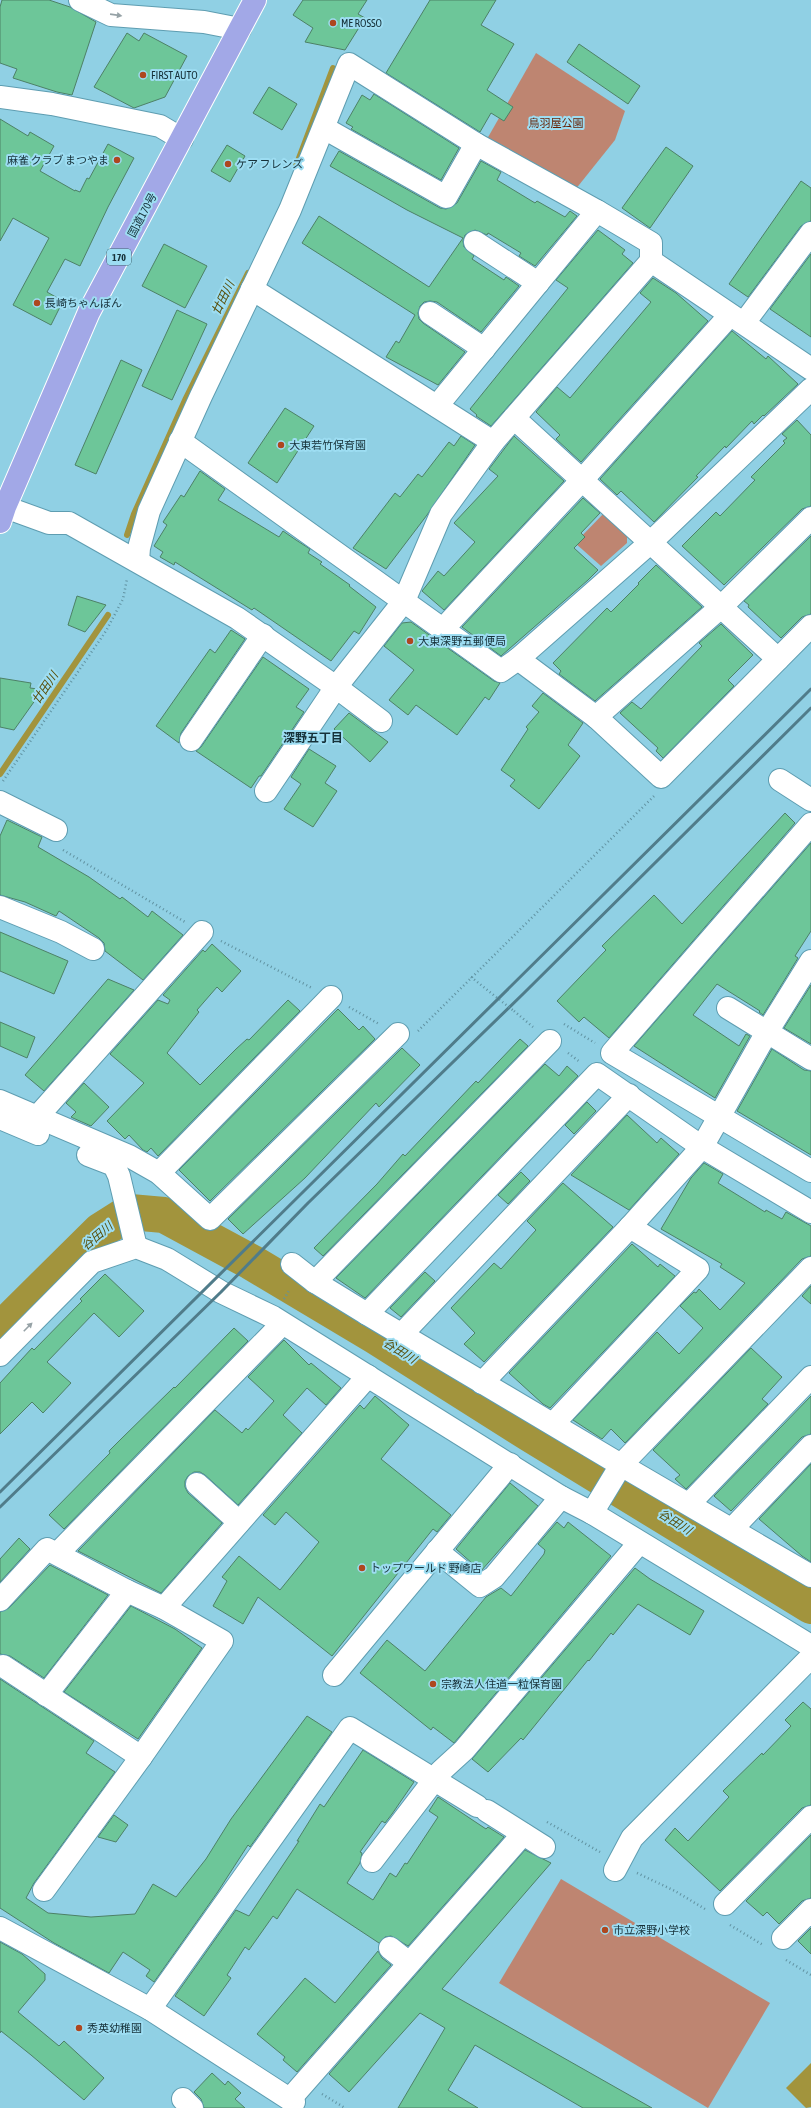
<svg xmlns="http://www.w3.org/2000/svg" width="811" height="2108" font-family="'Asap Condensed','Noto Sans JP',sans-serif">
<rect width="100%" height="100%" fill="#90d0e4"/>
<g fill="#be8571">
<polygon points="536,53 625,111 615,140 575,190 487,139"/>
<polygon points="607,510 627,528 627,543 601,566 575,543"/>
<polygon points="561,1879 770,2003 708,2108 499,1983"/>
</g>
<polygon fill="#a2943d" points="811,2063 811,2107 806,2108 786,2088"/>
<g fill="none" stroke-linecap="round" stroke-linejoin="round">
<g stroke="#a2943d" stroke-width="6">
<polyline points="296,166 333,68"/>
<polyline points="127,535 134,514 186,398 248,273"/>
<polyline points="0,774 108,615"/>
</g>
<polyline stroke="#a2943d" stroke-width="36" points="0,1330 100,1231 130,1212 164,1215 251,1262 375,1336 530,1434 811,1606"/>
</g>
<g fill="#6dc699" stroke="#4d8166">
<polygon points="2,0 49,0 70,7 96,22 72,95 57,92 13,78 17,69 0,63 0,7"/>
<polygon points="303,0 367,0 358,14 365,18 345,50 305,42 313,28 293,15"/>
<polygon points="430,0 496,0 481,25 514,44 487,90 513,107 504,121 491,113 480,132 386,73"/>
<polygon points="127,33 139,41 144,33 187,56 165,97 134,108 94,87"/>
<polygon points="579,44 640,86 628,104 567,62"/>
<polygon points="269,87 297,104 282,130 253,113"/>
<polygon points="374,94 459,148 441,180 351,129 353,127 346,123 362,95 370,100"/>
<polygon points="0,119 28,136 30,132 54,146 40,171 75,191 75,190 80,192 87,178 89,179 108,144 134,158 108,207 80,266 65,259 47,292 63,301 51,325 13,305 49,238 13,218 0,241"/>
<polygon points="227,145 245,156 230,182 211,171"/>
<polygon points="666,147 693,166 650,228 622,208"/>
<polygon points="339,151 440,208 446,209 457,203 481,161 501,172 497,180 535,203 537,201 565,217 570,211 577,216 535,266 519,256 521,253 488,233 487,235 475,230 465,235 463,241 464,247 474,256 472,259 504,280 506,277 519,286 481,332 437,302 430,301 424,302 420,306 418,313 419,319 423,323 465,352 438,385 386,357 396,341 399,343 415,315 302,243 319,216 429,287 463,238 407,210 330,166"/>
<polygon points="801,181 811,188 811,221 801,226 748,297 729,284"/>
<polygon points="598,230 625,250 622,254 633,263 491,426 476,416 477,415 470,409 568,288 556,280"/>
<polygon points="164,244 207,266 185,308 142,286"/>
<polygon points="811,254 811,337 770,309"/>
<polygon points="653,278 676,293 708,321 581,462 556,439 560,435 536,412 557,387 570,398 651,302 640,293"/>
<polygon points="177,310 207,324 172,400 142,386"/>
<polygon points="732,331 766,359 768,356 798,384 764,416 763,415 754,424 752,421 726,448 725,446 696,476 698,477 654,522 621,491 617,495 600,479"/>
<polygon points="121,360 142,370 96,474 75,465"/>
<polygon points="285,408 314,426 277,483 248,463"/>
<polygon points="797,420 811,435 811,506 802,509 724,585 682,546 716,512 720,516 755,480 751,477 785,443 783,441 787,438 782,434"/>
<polygon points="461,436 475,445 427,515 386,569 353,548 395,493 400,497 418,474 422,477 449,442 454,446"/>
<polygon points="514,436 564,481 444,610 422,591 438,571 444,576 475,542 454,523 498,476 489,469"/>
<polygon points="200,471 225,489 218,500 279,537 283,531 296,540 310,549 308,553 322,562 320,564 350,585 349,586 376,607 359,634 354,631 331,661 254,608 252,610 175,562 174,565 160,557 163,552 154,546 167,525 163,522 181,495 184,497"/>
<polygon points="583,498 600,513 581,533 585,537 574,548 598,570 588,580 501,656 462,627"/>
<polygon points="811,536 811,614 802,617 781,638 748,607 749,605 744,601"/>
<polygon points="656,565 702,607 595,701 559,674 561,671 553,663 607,608 611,612 639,584 638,583"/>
<polygon points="77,596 106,605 85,632 68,625"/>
<polygon points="411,622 494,681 500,683 489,700 485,697 457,735 416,705 408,715 389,700 414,670 384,646 402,623"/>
<polygon points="721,624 753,655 728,680 734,686 663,758 656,751 658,748 620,713 632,702 641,709 702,646 699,643"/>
<polygon points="231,630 245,639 181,733 179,743 156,726 210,649 215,653"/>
<polygon points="263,657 309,689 296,707 304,712 261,776 259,776 251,788 196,751 201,747"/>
<polygon points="0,678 31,683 30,688 38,689 36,699 14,730 0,727"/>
<polygon points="543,693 583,723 568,745 580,756 539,809 510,786 515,780 501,770 528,729 526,727 539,712 532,706"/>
<polygon points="349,713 388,742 370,762 334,729"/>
<polygon points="309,749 336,766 325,783 337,791 313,827 284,809 301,784 291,777"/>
<polygon points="785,813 795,823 609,1038 584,1017 579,1022 557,1001 606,950 602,946 654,895 682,924"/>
<polygon points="7,820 42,837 38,847 89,877 120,899 122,897 148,917 152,911 183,935 143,980 105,951 104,943 99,938 59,911 56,916 25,902 0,895 0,836"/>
<polygon points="811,843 811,931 795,956 798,958 763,1015 759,1012 760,1011 717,984 693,1015 739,1046 746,1034 750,1036 715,1098 634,1046"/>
<polygon points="0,932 68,961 54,994 0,971"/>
<polygon points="212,944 241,971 222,992 217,987 197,1010 199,1012 167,1053 200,1085 236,1049 247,1039 249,1040 288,1000 300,1011 158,1156 151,1148 147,1152 143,1150 129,1135 125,1139 107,1121 144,1083 110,1054 158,1000 168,1004 170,1000 163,995 203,950 205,952"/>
<polygon points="108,979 134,990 44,1091 25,1075"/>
<polygon points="811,985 811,1044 784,1028"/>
<polygon points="338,1009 359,1030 363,1026 375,1039 210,1201 179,1170"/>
<polygon points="0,1022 35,1037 27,1058 0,1046"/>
<polygon points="520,1039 528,1046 323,1256 314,1248 377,1184 403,1154 405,1156 476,1081 478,1083"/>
<polygon points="402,1048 420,1065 379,1107 376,1103 305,1178 243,1234 228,1219"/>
<polygon points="772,1049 804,1070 811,1071 811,1155 737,1111"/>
<polygon points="545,1064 559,1076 567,1066 578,1076 365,1298 336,1278"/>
<polygon points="84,1083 109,1107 91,1126 73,1118 71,1117 76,1112 66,1103"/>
<polygon points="587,1102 596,1111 574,1134 565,1125"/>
<polygon points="627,1115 657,1143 661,1138 679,1154 629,1210 571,1175"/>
<polygon points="704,1163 723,1174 718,1183 765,1212 766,1210 782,1219 786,1212 811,1226 811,1256 802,1259 625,1443 611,1429 602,1439 573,1420 657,1332 679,1354 703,1328 680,1306 694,1292 696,1293 699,1289 720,1310 745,1283 720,1267 722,1264 661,1229 691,1178"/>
<polygon points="521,1172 530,1181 508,1204 498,1195"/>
<polygon points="563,1183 613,1227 484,1362 464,1344 475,1333 451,1308 494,1263 501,1269 536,1230 527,1221"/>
<polygon points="632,1244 658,1267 660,1264 675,1276 550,1408 543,1404 509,1373"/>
<polygon points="425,1272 435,1281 401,1317 390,1308"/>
<polygon points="105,1274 144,1311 119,1337 94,1313 47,1362 71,1383 43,1413 32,1402 0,1434 0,1383 32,1348 34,1350 82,1301 80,1299"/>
<polygon points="811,1286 811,1304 802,1296"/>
<polygon points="234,1328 248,1341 64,1529 49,1515 110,1453 109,1451 120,1440 174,1387 175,1388"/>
<polygon points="284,1340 309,1365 311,1363 341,1388 326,1405 307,1388 283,1415 302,1433 238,1505 205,1475 200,1472 194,1472 188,1476 185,1481 185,1487 188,1493 222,1523 161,1593 78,1551 215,1410 242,1433 246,1428 248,1430 274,1401 248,1377"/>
<polygon points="751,1348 782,1377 762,1399 768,1404 686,1489 675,1479 680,1475 653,1450"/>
<polygon points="375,1396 409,1425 381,1459 451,1515 437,1532 433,1529 332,1656 258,1597 243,1624 213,1606 227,1581 222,1577 239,1556 280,1590 319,1542 286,1512 275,1525 263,1515 360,1405 364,1409"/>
<polygon points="811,1396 811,1434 802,1437 731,1511 714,1496"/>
<polygon points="811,1464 811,1562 802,1556 759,1519"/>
<polygon points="510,1483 538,1506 481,1571 456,1549"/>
<polygon points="557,1522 564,1528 568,1522 611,1556 454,1743 433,1727 431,1730 360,1673 387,1640 425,1671 486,1597 501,1588 511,1596 544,1554 545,1550 538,1544"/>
<polygon points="19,1538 30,1549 0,1582 0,1559"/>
<polygon points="50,1565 108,1595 44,1678 10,1656 0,1654 0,1612 9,1608"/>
<polygon points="635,1568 650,1579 704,1611 690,1635 638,1604 613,1635 611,1633 589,1661 588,1660 523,1740 521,1738 488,1772 472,1759"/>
<polygon points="131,1606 175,1629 202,1648 138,1739 64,1692"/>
<polygon points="0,1679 94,1741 86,1753 115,1772 34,1883 26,1898 48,1913 91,1917 135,1914 153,1884 176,1897 206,1859 231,1819 307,1716 332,1732 250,1847 248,1845 217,1893 154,1982 146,1976 150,1970 123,1952 109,1973 54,1943 0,1908"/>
<polygon points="803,1702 811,1709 811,1805 802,1808 720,1891 665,1840 675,1828 688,1841 729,1797 723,1791 762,1753 763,1755 791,1726 785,1720"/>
<polygon points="363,1750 414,1782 392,1814 385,1823 382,1821 360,1852 362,1853 360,1863 347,1883 373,1900 390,1873 396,1877 405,1863 407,1864 438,1817 429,1811 438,1797 486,1829 488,1827 504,1837 408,1946 391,1936 385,1937 379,1943 297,1889 277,1919 273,1916 249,1950 245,1947 227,1975 231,1978 204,2016 175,1996 236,1910 249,1916 299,1841 297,1841 320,1804 324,1807"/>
<polygon points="114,1815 128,1825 116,1842 98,1837"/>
<polygon points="811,1835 811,1898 802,1901 779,1924 767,1912 763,1916 746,1901"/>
<polygon points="525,1850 551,1863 442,1989 652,2108 583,2108 475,2045 448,2090 478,2108 398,2108 445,2028 420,2013 349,2092 329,2074"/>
<polygon points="811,1928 811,1954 798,1941"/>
<polygon points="0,1942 22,1954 45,1974 45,1980 18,2012 59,2046 64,2041 104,2078 84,2100 31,2055 1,2031 0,2033"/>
<polygon points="378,1951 382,1958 391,1965 297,2072 283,2060 285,2057 257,2034 305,1978 335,2003"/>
<polygon points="212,2073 225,2085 228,2081 241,2093 235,2099 245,2108 204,2108 201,2099 194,2092"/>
</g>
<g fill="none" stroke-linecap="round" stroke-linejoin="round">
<g stroke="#5e9db1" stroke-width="24">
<g id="minor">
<polyline points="80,0 111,15 204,22 240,29"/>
<polyline points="0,97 52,104 160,126 182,139"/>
<polyline points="324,128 446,197 476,144"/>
<polyline points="475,242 538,283"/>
<polyline points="252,289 493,442"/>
<polyline points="430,313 484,349"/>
<polyline points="744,323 811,233"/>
<polyline points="437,406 597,211"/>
<polyline points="514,418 778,659"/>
<polyline points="180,441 501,671 518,659 651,542 811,389"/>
<polyline points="5,507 49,523 69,523 237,618 336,687 404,601 441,514 493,442 651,261 811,369"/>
<polyline points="138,561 139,548 149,511 201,396 290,210 349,64 476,144 597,211 651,243 651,261"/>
<polyline points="443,629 583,479 730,315"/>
<polyline points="518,659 596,717 661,777 811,626"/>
<polyline points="596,717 722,606 811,518"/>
<polyline points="191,740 263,635"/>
<polyline points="780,780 811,800"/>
<polyline points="266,791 336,687 381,721"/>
<polyline points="0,802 56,830"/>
<polyline points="811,824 612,1053 811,1171"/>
<polyline points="0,907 61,932 93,949"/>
<polyline points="728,1008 811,1059"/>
<polyline points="0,1101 129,1156 159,1173 210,1219 398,1034"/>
<polyline points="37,1117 202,932"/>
<polyline points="0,1118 38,1134"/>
<polyline points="88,1155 114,1165 119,1176 136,1247"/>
<polyline points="159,1173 331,997"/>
<polyline points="292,1264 315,1282 367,1314 621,1465 811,1576"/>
<polyline points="315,1282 550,1041"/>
<polyline points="367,1314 597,1074 702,1147 811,1212"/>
<polyline points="402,1334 629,1095"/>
<polyline points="0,1355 92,1262 136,1247 167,1259 221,1292 273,1317 561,1497 592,1513 811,1646"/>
<polyline points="482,1383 630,1227 702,1147 767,1032 811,961"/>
<polyline points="553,1424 698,1269 630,1227"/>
<polyline points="197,1484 239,1522"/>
<polyline points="689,1504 811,1377"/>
<polyline points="592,1513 621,1465 811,1268"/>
<polyline points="732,1529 811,1446"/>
<polyline points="437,1551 480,1586 494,1577 561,1497"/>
<polyline points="58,1553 282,1324"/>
<polyline points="0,1600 47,1549 127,1591 164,1608 222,1641 141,1757 44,1890"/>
<polyline points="164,1608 368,1376"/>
<polyline points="3,1666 141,1757"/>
<polyline points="334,1675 510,1464"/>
<polyline points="46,1695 127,1591"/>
<polyline points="487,1811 544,1847"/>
<polyline points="372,1861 441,1771 464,1750 639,1543"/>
<polyline points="615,1870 632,1838 811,1657"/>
<polyline points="725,1904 811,1817"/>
<polyline points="0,1928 150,2009 294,2102"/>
<polyline points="783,1938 811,1910"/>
<polyline points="390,1948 409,1963"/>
<polyline points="150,2009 350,1728 477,1806"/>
<polyline points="183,2099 192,2108"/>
<polyline points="290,2099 523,1834"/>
</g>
</g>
<g stroke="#fff" stroke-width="24">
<polyline id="highway" points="0,522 5,507 89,312 255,0"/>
</g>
<g stroke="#6092a1" stroke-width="2.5" stroke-dasharray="1 3" stroke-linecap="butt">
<polyline points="3,781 106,631 123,599 127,579"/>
<polyline points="63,850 185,922"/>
<polyline points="221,941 312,988"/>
<polyline points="471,977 496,997"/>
<polyline points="349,1007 379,1024"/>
<polyline points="514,1011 533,1027"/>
<polyline points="564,1024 595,1043"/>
<polyline points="418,1031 654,796"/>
<polyline points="568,1053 580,1062"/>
<polyline points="284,1299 290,1289"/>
<polyline points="547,1822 600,1852"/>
<polyline points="637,1873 675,1891 705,1909"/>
<polyline points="730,1925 763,1945"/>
<polyline points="786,1960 811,1975"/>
<polyline points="322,2094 345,2108"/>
</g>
<use href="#minor" stroke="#fff" stroke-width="22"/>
<use href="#highway" stroke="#a2a8e7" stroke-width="22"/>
<g stroke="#507c8a" stroke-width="3">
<polyline points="0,1492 811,689"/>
<polyline points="0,1507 221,1292 308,1203 524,993 811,708"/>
</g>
<polyline stroke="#6092a1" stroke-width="2.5" stroke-dasharray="1 3" stroke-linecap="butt" points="496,997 514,1011"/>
</g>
<defs><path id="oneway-solid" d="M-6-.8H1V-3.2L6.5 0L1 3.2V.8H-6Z"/></defs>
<g fill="#96a2a6">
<use href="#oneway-solid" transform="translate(116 15) rotate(8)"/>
<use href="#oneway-solid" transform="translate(28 1327) rotate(-45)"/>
</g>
<g fill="#ae471f" stroke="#9dddf2" stroke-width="1.5">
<circle cx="333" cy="23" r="4"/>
<circle cx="143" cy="75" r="4"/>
<circle cx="117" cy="160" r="4"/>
<circle cx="228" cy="164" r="4"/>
<circle cx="37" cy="303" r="4"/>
<circle cx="281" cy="445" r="4"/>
<circle cx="410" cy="641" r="4"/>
<circle cx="362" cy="1568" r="4"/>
<circle cx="433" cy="1684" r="4"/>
<circle cx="605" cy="1930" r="4"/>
<circle cx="79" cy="2028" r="4"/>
</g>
<g text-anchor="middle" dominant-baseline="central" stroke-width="4" stroke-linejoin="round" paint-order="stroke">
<rect fill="#9dddf2" stroke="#3e6570" stroke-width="1" x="107" y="249" width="24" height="16" rx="3"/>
<g font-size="10" font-weight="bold" fill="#163139">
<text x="119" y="257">170</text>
</g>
<g font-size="11" fill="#163139" stroke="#9dddf2" text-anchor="start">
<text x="341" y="23">ME ROSSO</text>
<text x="151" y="75">FIRST AUTO</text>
<text x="109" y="160" text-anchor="end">麻雀 クラブ まつやま</text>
<text x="236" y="164">ケア フレンズ</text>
<text x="45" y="303">長崎ちゃんぽん</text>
<text x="289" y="445">大東若竹保育園</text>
<text x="418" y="641">大東深野五郵便局</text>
<text x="370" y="1568">トップワールド 野崎店</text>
<text x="441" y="1684">宗教法人住道一粒保育園</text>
<text x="613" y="1930">市立深野小学校</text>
<text x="87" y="2028">秀英幼稚園</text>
</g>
<g font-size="11" fill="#671e00" stroke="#9dddf2">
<text x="556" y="123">鳥羽屋公園</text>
</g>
<g font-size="11" fill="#163139" stroke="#9dddf2">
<text transform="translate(142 215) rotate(-62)">国道170号</text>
</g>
<g font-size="12" font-style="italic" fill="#574d08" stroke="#9dddf2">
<text transform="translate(223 298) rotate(-64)">廿田川</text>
<text transform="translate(45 688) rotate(-56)">廿田川</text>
<text transform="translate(97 1236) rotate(-40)">谷田川</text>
<text transform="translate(400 1351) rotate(32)">谷田川</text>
<text transform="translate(675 1522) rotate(32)">谷田川</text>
</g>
<g font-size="12" font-weight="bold" fill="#163139" stroke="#9dddf2">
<text x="313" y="738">深野五丁目</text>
</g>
</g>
</svg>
